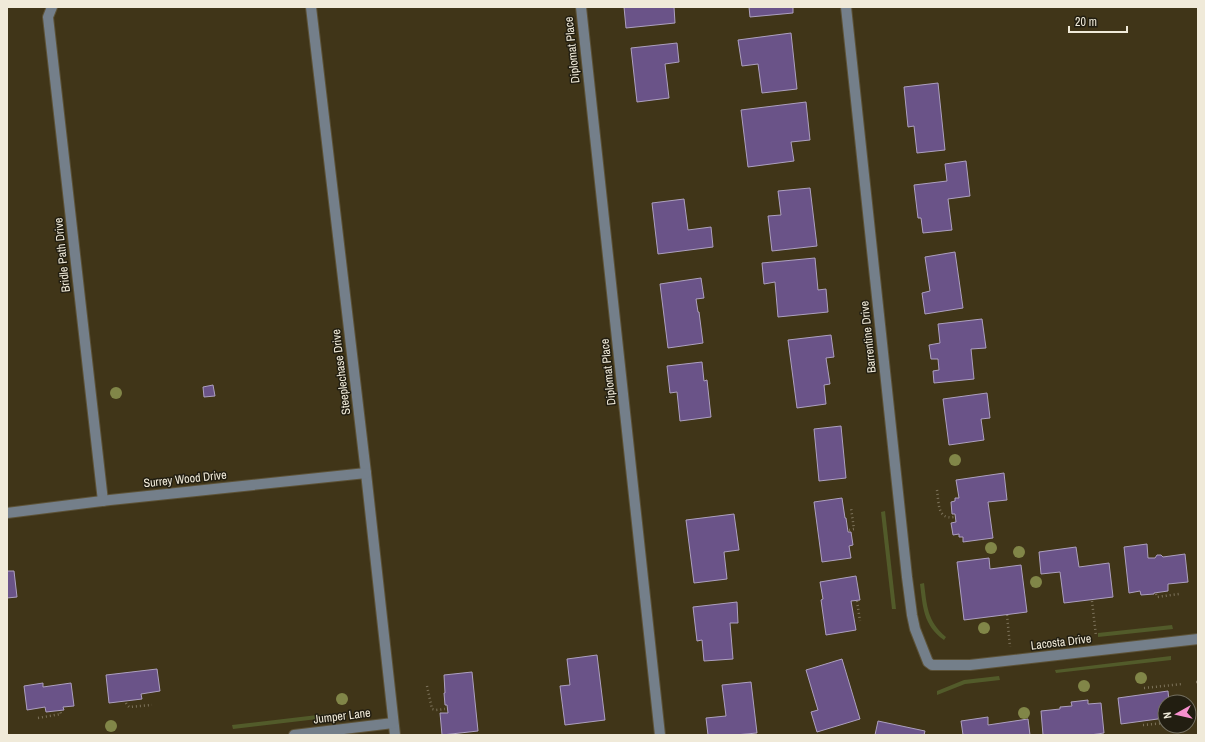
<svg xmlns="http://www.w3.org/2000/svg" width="1205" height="742" font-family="'Archivo Narrow',sans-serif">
<rect width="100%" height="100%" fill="#403518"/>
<g fill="#525b2a">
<polygon points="885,511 896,609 892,609 881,512"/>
<path d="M924,583C927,606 927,621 946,637L944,640C923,625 923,607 920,584Z"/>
<polygon points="1172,625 1173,629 1098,637 1098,633"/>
<polygon points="1171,656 1171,660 1056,673 1055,670"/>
<polygon points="999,676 1000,680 965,684 937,695 937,691 964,680"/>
<polygon points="326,714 326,718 233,729 232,725"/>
</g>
<g fill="#6a5388" stroke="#ada0bf">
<polygon points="624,7 674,7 675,23 626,28"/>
<polygon points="749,7 793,7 793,13 750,17"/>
<polygon points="791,33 797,89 762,93 758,64 742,66 738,40"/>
<polygon points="677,43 679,62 665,64 669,98 637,102 631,48"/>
<polygon points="938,83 945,150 917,153 914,126 908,127 904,87"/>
<polygon points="806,102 810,140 791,142 794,161 748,167 741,110"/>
<polygon points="966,161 970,196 948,199 952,230 923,233 921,218 918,218 914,185 947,181 945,164"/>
<polygon points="810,188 817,246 772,251 768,216 781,215 778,191"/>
<polygon points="684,199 688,230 711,227 713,247 658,254 652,203"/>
<polygon points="955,252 963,308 925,314 922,293 930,291 925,257"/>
<polygon points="815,258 818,290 826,289 828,312 778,317 775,282 764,284 762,263"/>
<polygon points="701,278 704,298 696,299 698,312 699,312 703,343 668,348 660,284"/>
<polygon points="982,319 986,348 971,349 974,379 934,383 933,371 939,370 938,359 931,359 929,345 940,343 938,324"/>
<polygon points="831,335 834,357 826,358 830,384 824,385 826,404 797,408 788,340"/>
<polygon points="702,362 704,381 707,380 711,417 680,421 677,392 670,393 667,366"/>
<polygon points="213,385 215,396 204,397 203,387"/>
<polygon points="987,393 990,418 981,419 984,440 949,445 943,399"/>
<polygon points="841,426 846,478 819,481 814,429"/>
<polygon points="1004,473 1007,500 988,502 993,538 963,542 963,537 959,537 959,534 953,535 951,523 956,522 955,514 952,514 951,502 955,501 955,498 959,498 956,480"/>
<polygon points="842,498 845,518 846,518 848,532 851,532 853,545 849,546 851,558 822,562 814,502"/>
<polygon points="734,514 739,550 724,552 727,579 694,583 686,520"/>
<polygon points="1147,544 1148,558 1155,558 1157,555 1161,555 1163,557 1185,554 1188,582 1168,584 1168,591 1154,593 1154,594 1141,595 1140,591 1129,593 1124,547"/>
<polygon points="1076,547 1079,567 1109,563 1113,597 1064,603 1060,572 1041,574 1039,552"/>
<polygon points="989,558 990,569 1021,565 1027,612 964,620 957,562"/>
<polygon points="7,571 14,571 17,597 7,598"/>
<polygon points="856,576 860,600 851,601 856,630 826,635 821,600 823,599 820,582"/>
<polygon points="737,602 738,623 730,623 733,659 704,661 702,640 697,641 693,607"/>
<polygon points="597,655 605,720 565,725 560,686 570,685 567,659"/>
<polygon points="842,659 860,719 817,732 811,712 818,710 806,670"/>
<polygon points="157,669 160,691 141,694 142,699 109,703 106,675"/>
<polygon points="472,672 478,731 442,735 440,713 448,713 447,705 445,705 444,693 445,693 444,675"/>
<polygon points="751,682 757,733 735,735 708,735 706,718 726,716 722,685"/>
<polygon points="43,683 43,687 71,683 74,706 63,707 64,710 46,712 45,707 27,710 24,686"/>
<polygon points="1168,691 1169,702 1165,702 1165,718 1121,724 1118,698"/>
<polygon points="1088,700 1088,704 1101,703 1104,733 1090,735 1043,735 1041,711 1060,709 1060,707 1072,706 1071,702"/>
<polygon points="988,717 988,725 1028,719 1030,735 963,735 961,721"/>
<polygon points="878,721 925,731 924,735 875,735"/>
</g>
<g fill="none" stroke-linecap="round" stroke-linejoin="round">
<g stroke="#5c5237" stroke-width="12">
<g id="minor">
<polyline points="52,7 48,17 103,501"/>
<polyline points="311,7 366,473 395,735"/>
<polyline points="581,7 660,735"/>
<polyline points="846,7 907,577 912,615 915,629 928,662 932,665 970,665 1198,639"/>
<polyline points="7,513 110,500 366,473"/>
<polyline points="294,735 393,723"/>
</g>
</g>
<g stroke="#7c725a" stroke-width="2.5" stroke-dasharray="1 3" stroke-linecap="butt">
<path d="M937,490C939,503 937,520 954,517"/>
<polyline points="849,530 854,529 851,508"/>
<polyline points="1156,594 1157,597 1179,594"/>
<polyline points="857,601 860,621"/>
<polyline points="1092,601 1096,636"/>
<polyline points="1007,615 1010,647"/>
<polyline points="1196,682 1198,682"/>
<polyline points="427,686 432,709 436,710 445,709"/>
<polyline points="1144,688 1182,684"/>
<polyline points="126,703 127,705 129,707 152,705"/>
<polyline points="38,718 61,714 60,711"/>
<polyline points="1143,725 1165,723"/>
</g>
<use href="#minor" stroke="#747f8a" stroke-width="10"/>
</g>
<g fill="#818648">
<circle cx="116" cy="393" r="6"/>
<circle cx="955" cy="460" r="6"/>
<circle cx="991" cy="548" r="6"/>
<circle cx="1019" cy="552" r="6"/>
<circle cx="1036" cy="582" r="6"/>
<circle cx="984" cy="628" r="6"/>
<circle cx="1141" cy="678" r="6"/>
<circle cx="1084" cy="686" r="6"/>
<circle cx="342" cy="699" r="6"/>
<circle cx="1024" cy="713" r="6"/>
<circle cx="111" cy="726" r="6"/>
</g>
<g text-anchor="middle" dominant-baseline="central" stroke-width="3" stroke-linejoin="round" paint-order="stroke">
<g font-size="12" fill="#f0ead9" stroke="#221e11">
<text transform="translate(572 50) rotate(-96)">Diplomat Place</text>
<text transform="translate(62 255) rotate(-96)">Bridle Path Drive</text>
<text transform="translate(868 337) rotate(-96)">Barrentine Drive</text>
<text transform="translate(341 372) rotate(-97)">Steeplechase Drive</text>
<text transform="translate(608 372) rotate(-96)">Diplomat Place</text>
<text transform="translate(185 479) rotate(-6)">Surrey Wood Drive</text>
<text transform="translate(1061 642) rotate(-7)">Lacosta Drive</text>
<text transform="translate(342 716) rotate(-7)">Jumper Lane</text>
</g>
</g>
<rect width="1205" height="742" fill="none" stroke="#f0ead9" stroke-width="16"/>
<g transform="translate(1177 714) rotate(262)"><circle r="19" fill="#221e11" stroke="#747061"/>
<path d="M0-3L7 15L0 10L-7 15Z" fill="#f790ce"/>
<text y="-6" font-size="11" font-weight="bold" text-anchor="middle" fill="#f0ead9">N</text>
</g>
<path d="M1069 26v6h58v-6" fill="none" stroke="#f0ead9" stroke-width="2"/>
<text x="1075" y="26" font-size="12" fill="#f0ead9" stroke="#221e11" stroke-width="3" paint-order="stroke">20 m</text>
</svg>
